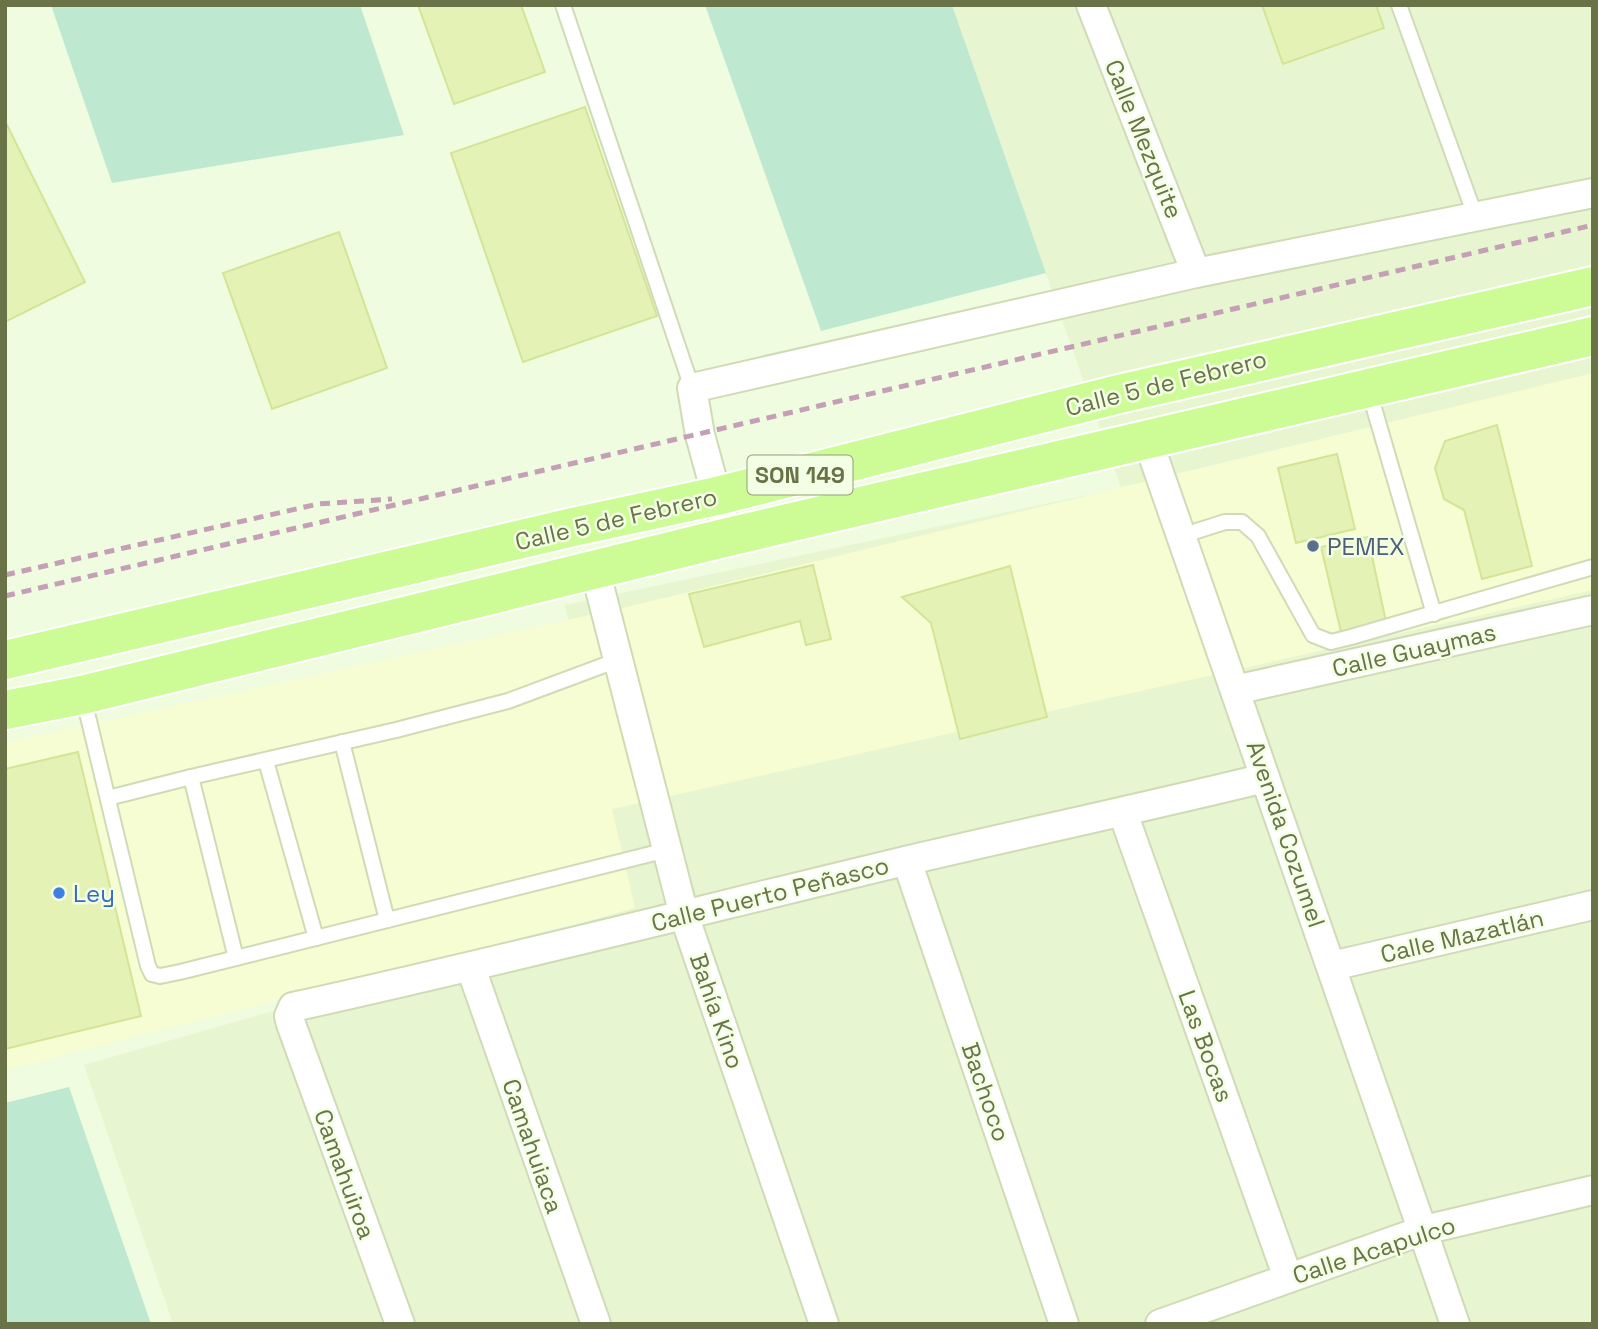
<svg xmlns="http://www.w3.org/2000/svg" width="1598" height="1329" font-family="'Space Grotesk',sans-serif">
<rect width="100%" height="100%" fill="#effcdf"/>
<polygon fill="#e7f6d0" points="952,5 1593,5 1593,1324 173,1324 84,1065 634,908 565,605 1121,488"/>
<polygon fill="#f7fdd2" points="1593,373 1593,590 612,809 635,908 5,1070 5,743 631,606"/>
<g fill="#bee9d0">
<polygon points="51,5 360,5 404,135 112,183"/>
<polygon points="705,5 952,5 1046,273 821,331"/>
<polygon points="69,1087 151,1324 5,1324 5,1103"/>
</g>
<g fill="#e4f2b6" stroke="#d4e497" stroke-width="2">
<polygon points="418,5 521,5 545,72 454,104"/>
<polygon points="1262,5 1376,5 1384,28 1283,64"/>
<polygon points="585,107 657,316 523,362 451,153"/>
<polygon points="5,121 85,282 5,322"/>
<polygon points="339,232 387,368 272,409 223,273"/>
<polygon points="1497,425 1532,566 1482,579 1464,510 1444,499 1435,468 1445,441"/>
<polygon points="1337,454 1355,529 1296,543 1278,468"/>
<polygon points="1368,537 1386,622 1341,632 1321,547"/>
<polygon points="813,565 831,639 806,645 800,621 704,647 689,594"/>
<polygon points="1010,566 1047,717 960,739 931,623 902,597"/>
<polygon points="78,752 141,1016 5,1049 5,769"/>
</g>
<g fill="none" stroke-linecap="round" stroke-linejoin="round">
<g stroke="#cfdbb6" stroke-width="18">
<g id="lane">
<polyline points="563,5 692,388"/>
<polyline points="1399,5 1476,218"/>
<polyline points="1369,391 1434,614"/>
<polyline points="1181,536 1225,522 1242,522 1258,536 1313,635 1331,642 1351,637 1593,567"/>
<polyline points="83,696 148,966 152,974 160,976 180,972 667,850"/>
<polyline points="342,742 387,920"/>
<polyline points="266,761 316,938"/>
<polyline points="191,777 236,958"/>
<polyline points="108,798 191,777 396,730 508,701 618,660"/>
</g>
</g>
<g stroke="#cfdbb6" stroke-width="32">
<g id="street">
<polyline points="1091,5 1196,273"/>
<polyline points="1147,438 1455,1324"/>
<polyline points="728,537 700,435 692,388 1196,273 1593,193"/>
<polyline points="595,570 684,915 824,1324"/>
<polyline points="1235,690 1593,610"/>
<polyline points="1123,813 1288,1278"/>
<polyline points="907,861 1064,1324"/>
<polyline points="1332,966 1593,905"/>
<polyline points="471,968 596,1324"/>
<path d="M400,1324L291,1024L289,1016L293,1007C498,962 701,910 905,861C1025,833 1146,807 1265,778"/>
<polyline points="1160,1324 1424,1230 1593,1190"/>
</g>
</g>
<g stroke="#fff" stroke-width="42">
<g id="primary">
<polyline points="5,660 573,527 717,496 1119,394 1593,286"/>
<polyline points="5,710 82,695 728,537 1593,336"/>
</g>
</g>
<use href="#lane" stroke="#fff" stroke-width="14"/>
<use href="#street" stroke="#fff" stroke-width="28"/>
<use href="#primary" stroke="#cdfc96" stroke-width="38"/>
<g stroke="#c49fb6" stroke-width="5" stroke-dasharray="10 7" stroke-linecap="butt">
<polyline points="5,575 318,504 392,499"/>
<polyline points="5,596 1593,225"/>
</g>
</g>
<circle fill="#5c6f8a" stroke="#f3ffe5" stroke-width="2.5" cx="1313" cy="546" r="7"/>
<circle fill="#3f7fe0" stroke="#f3ffe5" stroke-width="2.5" cx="59" cy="893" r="7"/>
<g text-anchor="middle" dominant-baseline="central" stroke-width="5" stroke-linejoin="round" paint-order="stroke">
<rect fill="#f3ffe5" stroke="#939c76" stroke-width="2" x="747.5" y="455.5" width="105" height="39" rx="5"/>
<g font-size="23" font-weight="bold" fill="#6a7247">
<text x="800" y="475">SON 149</text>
</g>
<g font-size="24" fill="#6a7247" stroke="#f3ffe5">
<text transform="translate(1144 139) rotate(68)">Calle Mezquite</text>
<text transform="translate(1166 383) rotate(-14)">Calle 5 de Febrero</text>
<text transform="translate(616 519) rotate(-13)">Calle 5 de Febrero</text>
<text transform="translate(1414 650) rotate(-13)">Calle Guaymas</text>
<text transform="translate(1286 834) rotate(71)">Avenida Cozumel</text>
<text transform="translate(770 894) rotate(-14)">Calle Puerto Peñasco</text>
<text transform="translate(1462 936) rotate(-13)">Calle Mazatlán</text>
<text transform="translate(717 1011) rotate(71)">Bahía Kino</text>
<text transform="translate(1206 1046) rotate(70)">Las Bocas</text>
<text transform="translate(986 1092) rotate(71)">Bachoco</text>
<text transform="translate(533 1146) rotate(71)">Camahuiaca</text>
<text transform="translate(345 1174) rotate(70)">Camahuiroa</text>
<text transform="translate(1374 1250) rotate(-18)">Calle Acapulco</text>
</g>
<g font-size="24" fill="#4e5e75" stroke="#f3ffe5" text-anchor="start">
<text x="1327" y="546">PEMEX</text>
</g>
<g font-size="24" fill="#366cbe" stroke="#f3ffe5" text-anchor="start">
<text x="73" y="893">Ley</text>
</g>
</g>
<rect width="1598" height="1329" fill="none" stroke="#6a7247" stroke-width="14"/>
</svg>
